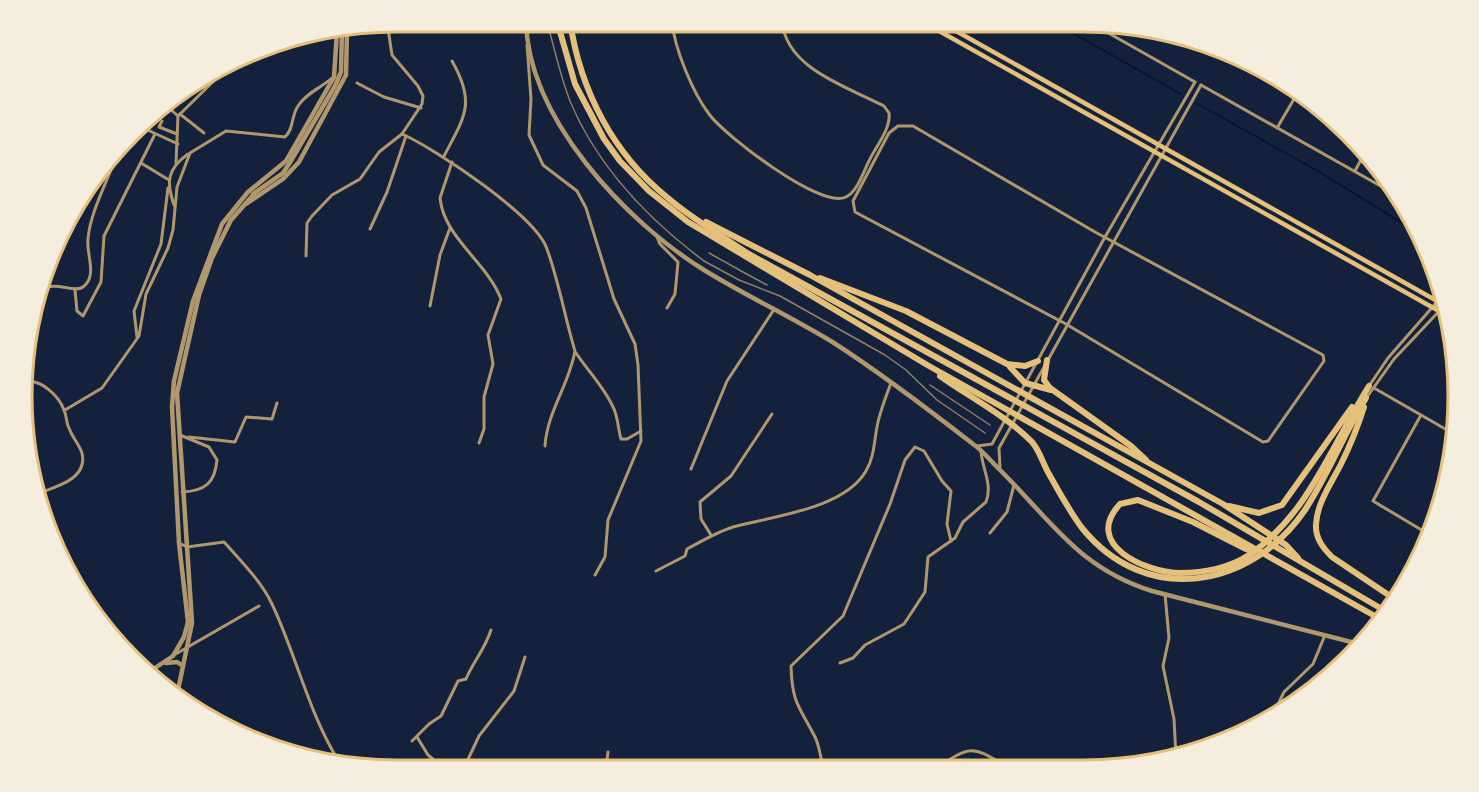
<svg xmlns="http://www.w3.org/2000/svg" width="1479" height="792" font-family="'PT Sans Narrow',sans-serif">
<rect width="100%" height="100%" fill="#14213d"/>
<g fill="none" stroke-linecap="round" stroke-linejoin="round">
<g stroke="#0b132b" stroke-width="1.5">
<polyline points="1053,22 1181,94"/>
<polyline points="1196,103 1318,171 1410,228"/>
</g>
<g stroke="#b1986c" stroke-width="3">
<path d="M672,21C674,48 693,93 709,114C725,136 822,210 846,197C858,191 864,170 870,159C877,145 891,128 889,113L884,106C848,87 786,69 782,21"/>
<polyline points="1089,22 1195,82"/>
<polyline points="527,45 531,99 529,135 543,165 577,191 586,208 614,299 635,344 638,365 641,441 608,520 605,557 595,575"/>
<polyline points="357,83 384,97 421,108"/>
<polyline points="1201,85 1393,193"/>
<polyline points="168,107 178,116"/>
<polyline points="180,114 204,133"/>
<polyline points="162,121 159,127 177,134"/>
<polygon points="898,126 913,126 1095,232 1323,355 1324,361 1268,441 1263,442 1066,324 855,212 853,201 889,133"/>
<polyline points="141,127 178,144"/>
<polyline points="1277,128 1297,94"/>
<path d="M402,134C436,149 536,216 547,249C559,282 565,318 575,351C569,385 547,412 545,446"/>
<path d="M444,156C465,116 476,103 452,61"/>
<path d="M452,162L440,198C444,238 487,262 501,299L488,335L493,364L484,397V429L479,443"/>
<polyline points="141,163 169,180"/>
<polyline points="176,163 178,116 229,66"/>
<polyline points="1355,171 1364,154"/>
<path d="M174,205C166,182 167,169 188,154"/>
<polyline points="370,229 387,192 406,136"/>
<polyline points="657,237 660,244 678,262 675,294 667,308"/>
<polyline points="306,256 307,223 312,216 332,195 360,179 379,152 402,134 422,104 423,96 418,86 392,55 387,22"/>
<polyline points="75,290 77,311 83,316 101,282 104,236 155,134"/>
<polyline points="430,306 440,255 450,228"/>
<path d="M33,310L48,287C59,283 75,293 83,287C98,276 86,254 88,239C90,212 109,178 118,152"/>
<polyline points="137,337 134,311 161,244 168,188"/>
<path d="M576,353C588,371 604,387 613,407C618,416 618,429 621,439H627L641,431"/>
<path d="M26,382C41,379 59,396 64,410C67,416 66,423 69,428C72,437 79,444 82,453C88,479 56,487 39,493"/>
<polyline points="1369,386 1388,358 1443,295"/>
<polyline points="1374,388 1454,434"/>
<polyline points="1367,397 1394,359 1444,306"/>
<path d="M65,410L102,388L139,336L146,294L168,248L173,230L177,187L190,153L226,131L285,137C294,129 291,116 298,106C306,93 321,88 332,78"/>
<polyline points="1421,415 1373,501 1425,532"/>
<path d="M180,435L209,447L217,460C215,483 205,491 182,492"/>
<polyline points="189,437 235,442 246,417 272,419 277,403"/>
<polyline points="977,446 992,444 1105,237 1195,82"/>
<polyline points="1000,468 999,448 1201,85"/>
<polyline points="691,469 727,381 773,311"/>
<polyline points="990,533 1007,512 1014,485"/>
<polyline points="711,535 701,519 700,502 731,476 772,414"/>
<path d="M179,543L187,547L224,542C241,561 261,581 272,604C297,657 309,715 341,765"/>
<path d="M656,571L685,556L687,549C702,541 717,532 733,527C773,516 844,509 866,471C875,456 874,439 878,422C881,409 886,396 891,383"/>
<polyline points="1165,594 1169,638 1163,666 1174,719 1176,757"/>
<polyline points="99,619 100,618"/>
<polyline points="174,655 259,606"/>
<path d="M840,663L853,658L865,645L904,624L925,592L928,557L955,538L963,522L986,502C993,484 982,469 981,451"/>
<polyline points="1272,717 1284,692 1313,664 1325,635"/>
<polyline points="417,737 428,755 446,770"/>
<path d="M412,741L429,724L441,716L458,681L466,679C473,662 485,649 491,630"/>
<path d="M937,768C973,743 973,747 1009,768"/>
<polyline points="606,769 608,752"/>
<path d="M824,769C820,758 820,747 815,737C799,706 792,703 791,666L843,616L890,504L905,460L915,447L924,451L942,481L951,491L947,524L951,541"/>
<path d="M860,769C876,758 894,761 911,769"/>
<polyline points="463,770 479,736 514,691 525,657"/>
</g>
<g stroke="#b1986c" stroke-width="4.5">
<path d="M526,21C528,118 625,221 704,270C746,296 792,317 834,343C882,374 928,409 973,444C983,451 991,461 999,469C1051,520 1078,568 1152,591L1363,645"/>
<polyline points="253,194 283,173 289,164 335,86 341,72 342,30"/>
<polyline points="246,204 283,179 299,162 346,75 347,29"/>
<polyline points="166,663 177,662 183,666"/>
<polyline points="149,672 173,656 184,637 188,622 179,543 172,407 174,381 193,301 222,224 248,192 286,161 334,77 337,31"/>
<polyline points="177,695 192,623 177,393 199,295 212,258 231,220 254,194"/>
</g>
<g stroke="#e5c07b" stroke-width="4.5">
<polyline points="923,22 1446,315"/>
<polyline points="940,22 1446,306"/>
</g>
<g stroke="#e5c07b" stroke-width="6">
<polyline points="557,21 575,84 604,139 620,161 649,191 688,222 929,366 1382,620"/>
<path d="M570,21C580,90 613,154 668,198C692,219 721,235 747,253L1199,502L1387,612"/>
<polyline points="706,222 810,275 1223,504 1286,545 1298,558"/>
<polyline points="820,278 906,311 1007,364 1025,366 1038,361"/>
<polyline points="1047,360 1044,380 1050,388 1131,446 1146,460"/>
<polyline points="1010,367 1025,383 1051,390"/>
<path d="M940,376C968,396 1008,417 1032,442C1040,451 1043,464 1049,474C1059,492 1070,512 1082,528C1146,607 1251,589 1305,510C1328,475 1344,434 1366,398"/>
<path d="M1364,407C1358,426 1350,446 1341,464C1332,482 1317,503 1316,524C1315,538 1323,548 1332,557L1396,600"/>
<polyline points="1229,506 1259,513 1282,505 1352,407"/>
<path d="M1254,552L1246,549L1193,522L1138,500L1120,504C1082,545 1146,572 1179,573C1204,573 1229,568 1249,555C1309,514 1331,446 1369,386"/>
</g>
<g stroke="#918062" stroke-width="1.5">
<polyline points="709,253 743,272"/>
<polyline points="704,261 739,280"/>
</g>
<g stroke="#918062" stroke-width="1.5">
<path d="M547,21C554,48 560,75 570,101C597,166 648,219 704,261"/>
<polyline points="743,272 767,285"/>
<polyline points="739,280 780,296 885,355 906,370 937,400 985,433"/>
<polyline points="930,385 990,425"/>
</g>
</g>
<path d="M0 0H1479V792H0ZM396 32H1084A364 364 0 0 1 1448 396V396A364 364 0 0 1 1084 760H396A364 364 0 0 1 32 396V396A364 364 0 0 1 396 32Z" fill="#f5edde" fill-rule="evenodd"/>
<path fill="none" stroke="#e5c07b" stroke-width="3" d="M396 32H1084A364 364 0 0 1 1448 396V396A364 364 0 0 1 1084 760H396A364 364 0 0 1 32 396V396A364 364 0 0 1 396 32Z"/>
</svg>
